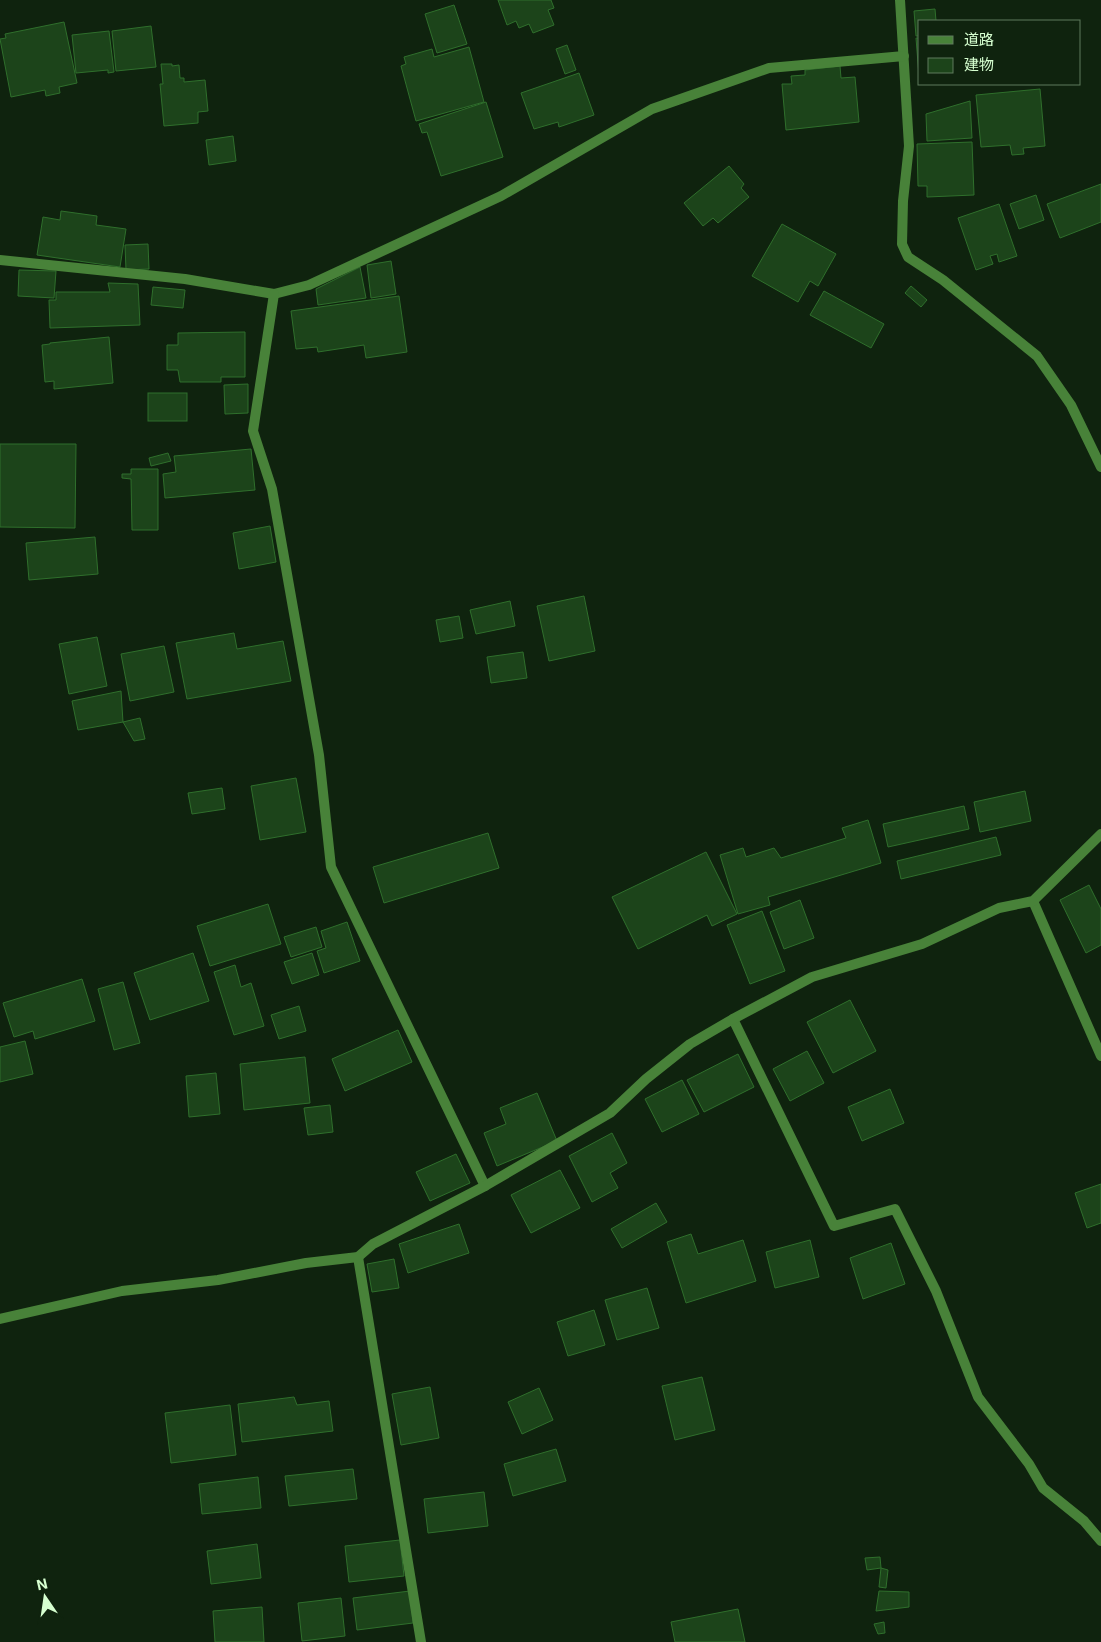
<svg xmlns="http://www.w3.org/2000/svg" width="1101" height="1642" font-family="Inter,'Noto Sans JP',sans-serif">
<rect width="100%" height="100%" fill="#0f230e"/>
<g fill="#1c441a" stroke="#2f6f2c">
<polygon points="498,0 551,0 554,8 548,10 554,25 533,33 529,24 519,28 516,21 507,25"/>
<polygon points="454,5 467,44 437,53 425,14"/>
<polygon points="935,9 936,21 920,21 920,36 916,36 914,11"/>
<polygon points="64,22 77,83 59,87 60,93 46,96 45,90 11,97 0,39 6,38 5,34"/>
<polygon points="151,26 156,67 116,71 112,31"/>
<polygon points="109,31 114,72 108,73 108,70 76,73 72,35"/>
<polygon points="916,38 920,38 920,76 919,76"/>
<polygon points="567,45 576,70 565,74 556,49"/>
<polygon points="469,47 484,102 416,121 401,66 406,64 404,57 432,49 434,57"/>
<polygon points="161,64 172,64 172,66 179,65 180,78 184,78 184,82 205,80 208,111 198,112 198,123 164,126 160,84 163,84"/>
<polygon points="840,66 841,78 855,77 859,122 786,130 782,84 792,84 791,76 805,75 805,70"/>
<polygon points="579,73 594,115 559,127 558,122 534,129 521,93"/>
<polygon points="1040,89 1045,146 1023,148 1024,154 1012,155 1010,145 981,147 976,95"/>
<polygon points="970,101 972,138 927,141 926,114"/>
<polygon points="486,102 503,157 441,176 427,132 422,133 419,124"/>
<polygon points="233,136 236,161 209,165 206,140"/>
<polygon points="972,142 974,195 927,197 927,186 918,186 917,144"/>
<polygon points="729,166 744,184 741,188 749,197 718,223 713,218 703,226 684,203"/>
<polygon points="1101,184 1101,222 1060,238 1047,204"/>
<polygon points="1036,195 1044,220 1019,229 1010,204"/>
<polygon points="999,204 1017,256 999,262 997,254 990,256 993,264 976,270 958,218"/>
<polygon points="61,211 97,216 96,225 126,229 120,267 37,255 43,217 60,220"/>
<polygon points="782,224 836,254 818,286 810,281 798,302 752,276"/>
<polygon points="148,244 149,269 126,270 125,245"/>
<polygon points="391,261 396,294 371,298 367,265"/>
<polygon points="360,267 366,298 318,305 316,289"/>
<polygon points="19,270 56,271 54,298 18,296"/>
<polygon points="108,283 138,284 140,325 50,328 49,300 56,300 56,292 110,292"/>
<polygon points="911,286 927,300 921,307 905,293"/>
<polygon points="153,287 185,290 183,308 151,305"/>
<polygon points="824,291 884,324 871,348 810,315"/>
<polygon points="399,296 407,352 366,358 364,345 318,352 317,347 296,349 291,311"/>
<polygon points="245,332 245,377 221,377 221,382 180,382 178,370 167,370 167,345 178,345 178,333"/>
<polygon points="109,337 113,383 54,389 54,381 45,382 42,345 50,344 50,343"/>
<polygon points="248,384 248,413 225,414 224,385"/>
<rect x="148" y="393" width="39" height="28"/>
<polygon points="0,444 76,444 75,528 0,527"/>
<polygon points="251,449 255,490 165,498 163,474 176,472 174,456"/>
<polygon points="168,453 171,461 151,466 149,458"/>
<polygon points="131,469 158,469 158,530 132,530 131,479 122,478 122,474 131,474"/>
<polygon points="270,526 276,562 239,569 233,533"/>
<polygon points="95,537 98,574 29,580 26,543"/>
<polygon points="584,596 595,651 549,661 537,606"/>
<polygon points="510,601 515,626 476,634 470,610"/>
<polygon points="459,616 463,638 440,642 436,620"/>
<polygon points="234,633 237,649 283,641 291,681 187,699 176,643"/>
<polygon points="97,637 107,686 69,694 59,644"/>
<polygon points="164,646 174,692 130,701 121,654"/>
<polygon points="523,652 527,678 491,683 487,657"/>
<polygon points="121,691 123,722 78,730 72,701"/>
<polygon points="140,718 145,739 134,741 123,722"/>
<polygon points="296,778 306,832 260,840 251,786"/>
<polygon points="222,788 225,809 192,814 188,793"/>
<polygon points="1025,791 1031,821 980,832 974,802"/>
<polygon points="964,806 969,829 888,847 883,824"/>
<polygon points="868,820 881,863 768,897 770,905 738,914 720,855 743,848 746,857 774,848 781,858 846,838 842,828"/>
<polygon points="488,833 499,868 384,903 373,867"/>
<polygon points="996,837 1001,855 901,879 897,861"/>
<polygon points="706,852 737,914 712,926 707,915 638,949 612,897"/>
<polygon points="1089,885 1101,909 1101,945 1086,953 1060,900"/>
<polygon points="800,900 814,938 784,949 770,912"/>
<polygon points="268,904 281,944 210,966 197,926"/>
<polygon points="762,911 785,971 750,984 727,925"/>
<polygon points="347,922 360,961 324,973 317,951 326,948 321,931"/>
<polygon points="316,927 322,947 291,957 284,937"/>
<polygon points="193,953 209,1001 150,1020 134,973"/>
<polygon points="312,953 319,975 292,984 284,962"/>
<polygon points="235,965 241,987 251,983 264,1026 234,1035 214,972"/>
<polygon points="82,979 95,1021 35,1039 33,1031 14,1037 3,1003"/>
<polygon points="123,982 140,1043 114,1050 98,989"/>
<polygon points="850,1000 876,1051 833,1073 807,1022"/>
<polygon points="299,1006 306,1031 279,1039 271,1015"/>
<polygon points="398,1030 412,1062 345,1091 332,1059"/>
<polygon points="25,1041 33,1074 0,1082 0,1047"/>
<polygon points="807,1051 824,1083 790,1101 773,1069"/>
<polygon points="738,1054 754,1087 704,1112 687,1080"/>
<polygon points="305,1057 310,1103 244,1110 240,1064"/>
<polygon points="216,1073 220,1114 189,1117 186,1076"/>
<polygon points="682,1080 699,1114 662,1132 645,1099"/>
<polygon points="890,1089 904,1123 862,1141 848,1107"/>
<polygon points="537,1093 557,1141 497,1166 484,1133 506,1124 500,1108"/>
<polygon points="330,1105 333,1132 308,1135 304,1108"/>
<polygon points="612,1133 627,1163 610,1173 618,1188 592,1202 569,1156"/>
<polygon points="456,1154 470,1183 430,1201 416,1172"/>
<polygon points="560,1170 580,1208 531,1233 511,1195"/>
<polygon points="1101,1184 1101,1223 1087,1228 1075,1193"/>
<polygon points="656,1203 667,1222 622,1248 611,1229"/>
<polygon points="459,1224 469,1253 408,1273 399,1244"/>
<polygon points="691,1234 698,1254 743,1240 756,1281 686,1303 667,1242"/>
<polygon points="810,1240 819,1277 775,1288 766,1252"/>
<polygon points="891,1243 905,1284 863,1299 850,1258"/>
<polygon points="394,1259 399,1288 372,1292 367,1264"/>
<polygon points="647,1288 659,1328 617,1340 605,1300"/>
<polygon points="594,1310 605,1345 568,1356 557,1322"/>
<polygon points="702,1377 715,1430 675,1440 662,1386"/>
<polygon points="430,1387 439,1438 401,1445 392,1394"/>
<polygon points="539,1388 553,1420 522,1434 508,1402"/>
<polygon points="294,1397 297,1405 329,1401 333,1431 242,1442 238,1404"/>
<polygon points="230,1405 236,1455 171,1463 165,1413"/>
<polygon points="556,1449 566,1481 513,1496 504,1464"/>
<polygon points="353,1469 357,1499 289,1506 285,1476"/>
<polygon points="258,1477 261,1508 202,1514 199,1484"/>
<polygon points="484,1492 488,1526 428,1533 424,1499"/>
<polygon points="400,1540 404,1576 349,1582 345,1546"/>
<polygon points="257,1544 261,1578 211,1584 207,1551"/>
<polygon points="880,1557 881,1568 867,1570 865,1558"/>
<polygon points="881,1568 888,1570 886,1588 879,1587"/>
<polygon points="410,1591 413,1623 357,1630 353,1598"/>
<polygon points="879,1591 909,1592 909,1607 876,1611"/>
<polygon points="341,1598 345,1636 302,1641 298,1603"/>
<polygon points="262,1607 264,1642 215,1642 213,1611"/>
<polygon points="738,1609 745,1642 675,1642 671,1622"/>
<polygon points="884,1622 885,1633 878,1634 874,1624"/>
</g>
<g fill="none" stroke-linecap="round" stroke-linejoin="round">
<g stroke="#488239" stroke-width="10">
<polyline points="900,0 909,146 903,201 902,244 908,257 943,280 1037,356 1071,405 1101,467"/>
<polyline points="0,260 185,279 274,294 309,285 501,196 652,109 769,68 904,56"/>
<polyline points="274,294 253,431 272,489 319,755 331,867 485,1186"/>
<polyline points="1033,901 1101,1056"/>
<polyline points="733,1019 834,1226 895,1209 936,1291 978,1397 1029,1464 1043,1488 1084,1521 1101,1541"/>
<polyline points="358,1257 421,1642"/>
<polyline points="0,1319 122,1291 218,1280 306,1263 358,1257 373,1244 485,1186 610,1113 646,1079 690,1044 733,1019 812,977 922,944 999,908 1033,901 1101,834"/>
</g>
</g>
<rect x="918" y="20" width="162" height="65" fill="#0f230e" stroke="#5f7b5c"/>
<rect x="928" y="36" width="25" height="8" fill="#488239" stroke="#5f7b5c"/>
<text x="964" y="45" font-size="15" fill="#d6ffd0">道路</text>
<rect x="928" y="58" width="25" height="15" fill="#1c441a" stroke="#5f7b5c"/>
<text x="964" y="70" font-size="15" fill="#d6ffd0">建物</text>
<g transform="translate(45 1597) rotate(347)" stroke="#0f230e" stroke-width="4" paint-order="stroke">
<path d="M0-4L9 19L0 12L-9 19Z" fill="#d6ffd0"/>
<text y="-8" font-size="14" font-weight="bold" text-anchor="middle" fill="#d6ffd0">N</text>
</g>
</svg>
